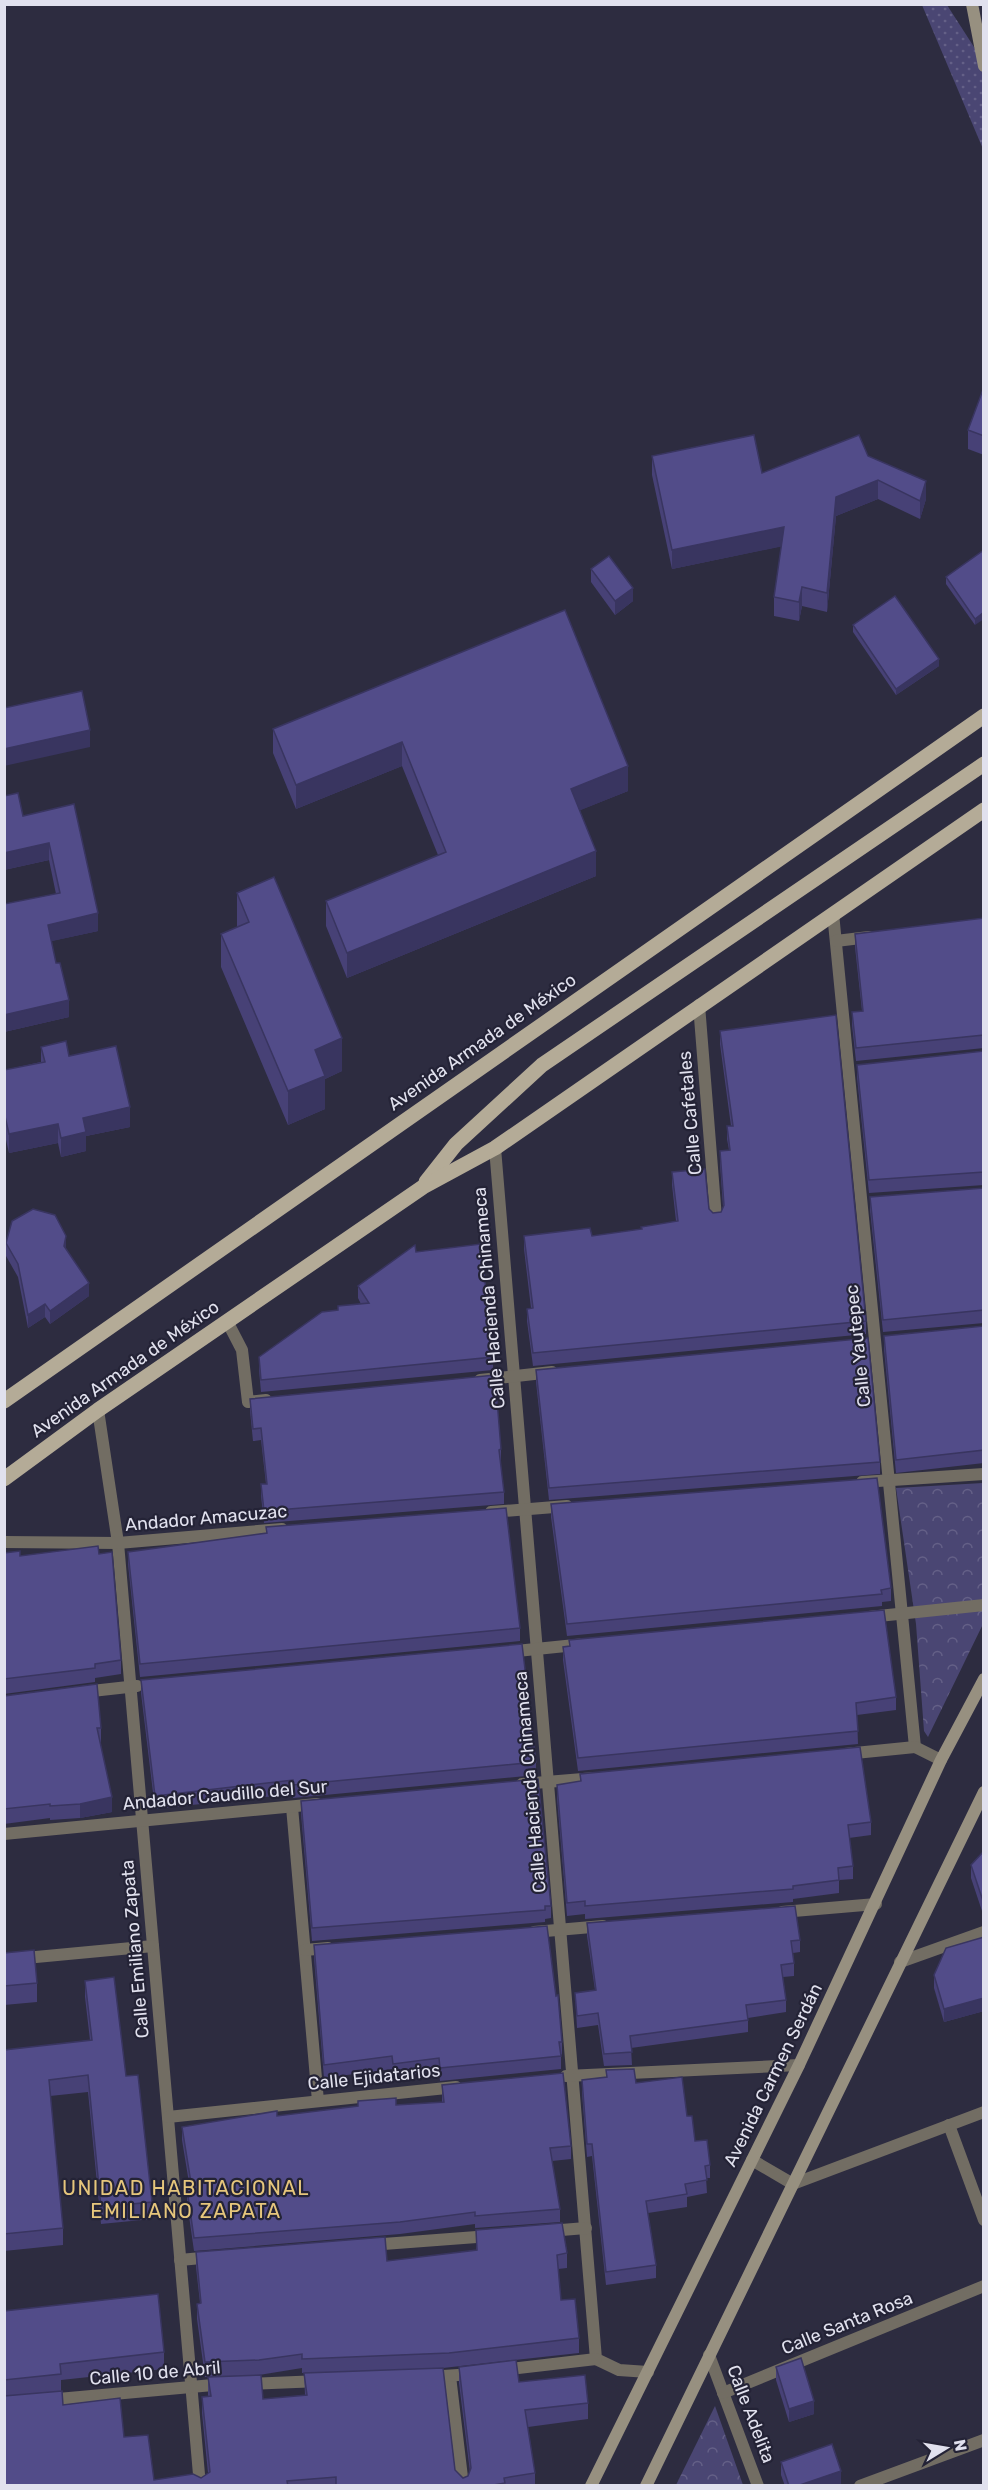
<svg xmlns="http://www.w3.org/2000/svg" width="988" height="2490" font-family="Rubik,sans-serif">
<defs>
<pattern id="grass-dots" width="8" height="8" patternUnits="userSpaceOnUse" patternTransform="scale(1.5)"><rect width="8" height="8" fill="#4a4673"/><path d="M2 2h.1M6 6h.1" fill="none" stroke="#646087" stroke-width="1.8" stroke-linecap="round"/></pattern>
<pattern id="park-crowns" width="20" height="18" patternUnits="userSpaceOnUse" patternTransform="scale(1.5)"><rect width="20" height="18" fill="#4a4673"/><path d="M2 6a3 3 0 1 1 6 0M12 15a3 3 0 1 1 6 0" fill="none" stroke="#646087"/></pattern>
</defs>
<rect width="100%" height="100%" fill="#2d2c40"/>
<polygon fill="url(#grass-dots)" points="922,5 947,5 983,61 983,149"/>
<g fill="url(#park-crowns)">
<polygon points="983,1483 983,1624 928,1737 924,1731 916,1624 896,1488"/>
<polygon points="715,2406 743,2485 676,2485"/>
</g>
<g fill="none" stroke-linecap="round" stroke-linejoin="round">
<g stroke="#726d63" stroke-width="12">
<polyline points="833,913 915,1747 941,1760"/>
<polyline points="836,941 869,937"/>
<polyline points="699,1005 716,1218"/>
<polyline points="495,1148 596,2359 619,2370 648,2372"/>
<polyline points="227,1321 242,1350 248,1402 266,1400"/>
<polyline points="480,1380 552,1372"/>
<polyline points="98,1410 118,1543 200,2486"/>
<polyline points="862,1482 984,1474"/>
<polyline points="491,1512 567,1506"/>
<polyline points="4,1542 118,1543 282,1529"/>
<polyline points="869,1617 984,1605"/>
<polyline points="507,1652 585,1644"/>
<polyline points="83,1692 137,1686"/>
<polyline points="845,1754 915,1747"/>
<polyline points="522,1784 595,1778"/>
<polyline points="292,1807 318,2101"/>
<polyline points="4,1834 317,1804"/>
<polyline points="782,1912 876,1904"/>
<polyline points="534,1932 603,1926"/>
<polyline points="305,1950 328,1948"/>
<polyline points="4,1960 153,1946"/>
<polyline points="900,1962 984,1932"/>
<polyline points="566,2076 799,2065"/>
<polyline points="168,2117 456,2087"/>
<polyline points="949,2125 984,2220"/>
<polyline points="752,2160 793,2184 984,2112"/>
<polyline points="549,2231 586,2228"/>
<polyline points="370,2245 490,2236"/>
<polyline points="180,2260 212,2257"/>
<polyline points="709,2355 758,2486"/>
<polyline points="502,2370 596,2359"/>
<polyline points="450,2376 463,2486"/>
<polyline points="428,2377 473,2374"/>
<polyline points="245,2384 320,2381"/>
<polyline points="723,2393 984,2286"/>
<polyline points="47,2400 224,2384"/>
<polyline points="860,2486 984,2440"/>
</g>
<g stroke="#979080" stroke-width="12">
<polyline points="972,4 984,66"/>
<polyline points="591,2486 799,2065 941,1760 984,1679"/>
<polyline points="646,2486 984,1792"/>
</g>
<g stroke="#b4ab97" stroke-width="15">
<polyline points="426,1182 456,1144 542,1065 984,764"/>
<polyline points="4,1401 984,716"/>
<polyline points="4,1479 98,1410 423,1187 495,1148 984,810"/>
</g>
</g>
<g fill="#474176" fill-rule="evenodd">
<polygon points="984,387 984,455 968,449 968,430"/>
<polygon points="652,456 762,473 868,456 926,499 920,519 878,499 836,516 827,612 802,606 799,621 774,616 774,597 782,546 672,569 652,475"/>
<polygon points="984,550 975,625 946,584 946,577"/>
<polygon points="591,569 633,601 615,615 591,582"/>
<polygon points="565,610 628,791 580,810 596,876 347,978 326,926 326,901 438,855 402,766 296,809 273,753 273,729"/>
<polygon points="853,625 939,666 896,695 853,632"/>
<polygon points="4,796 23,816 74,804 98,931 51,941 69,1017 4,1032 56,894 49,860 4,870"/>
<polygon points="237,893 342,1071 325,1079 325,1109 288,1125 221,967 221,934 237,927"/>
<polygon points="984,918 984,1048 856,1061 852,1025 852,1012 862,1011 855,947 855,934"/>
<polygon points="720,1031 866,1321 866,1334 533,1366 527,1321 527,1309 531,1308 524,1249 524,1236 592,1236 641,1229 676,1221 672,1185 672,1172 713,1213 721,1212 723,1207 720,1164 720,1151 729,1150 727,1139 727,1126 731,1126 720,1044"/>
<polygon points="41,1047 69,1056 130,1127 86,1136 86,1151 61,1157 58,1143 9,1153 4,1131 4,1070 41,1062"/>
<polygon points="984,1051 984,1185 869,1193 857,1077 857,1065"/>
<polygon points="984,1188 984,1323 883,1332 870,1210 870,1197"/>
<polygon points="6,1243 66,1250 89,1296 50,1324 45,1317 28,1328 18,1277 6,1256"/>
<polygon points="416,1252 493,1357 493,1370 261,1392 259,1370 259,1357 338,1310 361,1304 358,1298 358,1286"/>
<polygon points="984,1326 984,1463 896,1473 884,1349 884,1336"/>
<polygon points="536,1370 880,1462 880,1474 549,1500 536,1382"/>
<polygon points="250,1399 501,1449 501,1461 500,1461 504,1492 504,1504 264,1523 261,1496 261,1484 266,1484 261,1440 253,1441 250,1411"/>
<polygon points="551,1504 891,1588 891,1601 882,1602 882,1606 567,1636 551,1517"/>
<polygon points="266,1527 520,1628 520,1641 140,1677 128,1564 128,1552 266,1533"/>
<polygon points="4,1553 20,1556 99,1554 121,1660 121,1674 95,1678 95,1682 4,1694"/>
<polygon points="569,1640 896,1697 896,1710 857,1715 858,1744 578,1771 563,1660 563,1647 569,1646"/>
<polygon points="141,1680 536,1762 536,1775 293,1798 293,1794 155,1809 141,1693"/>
<polygon points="4,1696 101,1728 101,1742 100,1742 112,1812 80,1818 50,1820 50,1818 4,1824"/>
<polygon points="580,1774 871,1822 871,1835 849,1838 853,1866 853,1879 839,1880 839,1893 793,1899 793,1902 585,1919 585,1914 567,1916 557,1798 557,1785 580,1782"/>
<polygon points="301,1801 551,1906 551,1918 545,1919 545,1922 312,1941 301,1814"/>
<polygon points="984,1851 984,1917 971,1878 971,1865"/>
<polygon points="587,1923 800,1940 800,1952 793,1953 794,1963 794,1976 783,1977 786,2000 786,2012 748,2018 748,2032 631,2048 632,2065 604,2066 598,2025 577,2028 575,1993 595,1990 587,1936"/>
<polygon points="984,1937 984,2011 944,2022 934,1988 934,1975"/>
<polygon points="314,1945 562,2042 562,2054 561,2055 561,2069 440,2081 439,2071 393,2077 392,2069 324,2078 314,1958"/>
<polygon points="4,1953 37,1983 37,2002 4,2005"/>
<polygon points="85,1981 126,2076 152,2202 152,2219 101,2224 88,2092 50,2096 63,2228 63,2245 4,2251 4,2050 90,2040 85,1997"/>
<polygon points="606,2070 636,2083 687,2116 695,2141 710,2165 710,2178 706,2178 707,2193 687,2197 687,2207 648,2213 656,2265 656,2278 606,2285 592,2156 587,2157 582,2093 582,2080 606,2077"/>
<polygon points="442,2085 571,2146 571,2159 552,2161 560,2209 560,2222 475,2228 475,2224 400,2234 194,2251 187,2202 187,2189 190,2189 182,2140 182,2127 277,2116 442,2102"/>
<path d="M476,2230L567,2253V2268L558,2269L561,2300L579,2338V2353L443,2368L455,2470L463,2478L468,2476L470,2472L459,2383V2367L519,2382L588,2403V2419L528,2427L535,2473V2486H4V2311L164,2352V2369L61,2380V2391L63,2405L124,2437L154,2480L201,2478L208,2473L202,2413V2397L208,2396V2377H205L197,2319V2304L200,2303L196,2267V2252L387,2261L476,2250ZM302,2368V2373H304L305,2395L263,2399L259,2375Z"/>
<polygon points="776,2367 814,2414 789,2422 776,2380"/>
<polygon points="781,2462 841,2484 836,2486 785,2486 781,2475"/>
</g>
<g fill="#393560">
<polygon points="878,480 878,499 836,516 827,612 827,593 836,497"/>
<polygon points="926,481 926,499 920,519 920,501"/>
<polygon points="784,527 784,546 672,569 672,550"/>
<polygon points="802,587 802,606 799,621 799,602"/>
<polygon points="633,588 633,601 615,615 615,601"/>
<polygon points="984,612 984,619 975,625 975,619"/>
<polygon points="939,659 939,666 896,695 896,689"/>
<polygon points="90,730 90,747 4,766 4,749"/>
<polygon points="402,742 402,766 296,809 296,785"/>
<polygon points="628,766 628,791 571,814 571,789"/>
<polygon points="49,843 49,860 4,870 4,853"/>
<polygon points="596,851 596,876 347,978 347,953"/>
<polygon points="98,913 98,931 48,942 48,925"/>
<polygon points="69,1000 69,1017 4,1032 4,1015"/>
<polygon points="342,1038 342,1071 325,1079 325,1109 288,1125 288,1091 315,1050"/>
<polygon points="130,1107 130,1127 86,1136 86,1151 61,1157 61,1138 83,1118"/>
<polygon points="58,1124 58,1143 9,1153 9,1134"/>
<polygon points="66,1236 66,1249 64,1259 64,1246"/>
<polygon points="89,1283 89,1296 50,1324 50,1311"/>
<polygon points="45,1304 45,1317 28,1328 28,1315"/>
<polygon points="112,1797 112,1812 80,1818 80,1804"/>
<polygon points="984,1998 984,2011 944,2022 944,2009"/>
<polygon points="814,2401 814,2414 789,2422 789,2409"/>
<polygon points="841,2471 841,2484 836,2486 797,2486"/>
</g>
<g fill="#524c89" stroke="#393560" stroke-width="1.5">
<polygon points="984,387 984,436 968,430"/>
<polygon points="754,435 762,473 859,435 868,456 926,481 920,501 878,480 836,497 827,593 802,587 799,602 774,597 784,527 672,550 652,456"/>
<polygon points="984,550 984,612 975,619 946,577"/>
<polygon points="609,556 633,588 615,601 591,569"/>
<polygon points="895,596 939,659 896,689 853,625"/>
<polygon points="565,610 628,766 571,789 596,851 347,953 326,901 446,852 402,742 296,785 273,729"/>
<polygon points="82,691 90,730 4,749 4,708"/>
<polygon points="18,793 23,816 74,804 98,913 48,925 56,963 60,963 69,1000 4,1015 4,904 60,893 49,843 4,853 4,796"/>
<polygon points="274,877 342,1038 315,1050 325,1076 288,1091 221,934 249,922 237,893"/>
<polygon points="984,918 984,1035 856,1048 852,1012 863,1011 855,934"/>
<polygon points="836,1015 866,1321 533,1353 527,1309 533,1308 524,1236 590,1228 592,1236 642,1229 641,1227 678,1221 672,1172 705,1169 709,1209 713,1213 721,1212 724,1205 720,1151 730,1150 727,1126 733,1126 720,1031"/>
<polygon points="66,1041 69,1056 116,1046 130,1107 83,1118 86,1132 61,1138 58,1124 9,1134 4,1112 4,1070 45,1062 41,1047"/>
<polygon points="984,1051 984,1172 869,1180 857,1065"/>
<polygon points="984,1188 984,1310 883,1320 870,1197"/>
<polygon points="33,1209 55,1215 66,1236 64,1246 89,1283 50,1311 45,1304 28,1315 18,1264 6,1243 12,1221"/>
<polygon points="481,1244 493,1357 261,1380 259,1357 322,1312 338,1310 338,1306 369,1303 358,1286 415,1245 416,1252"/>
<polygon points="984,1326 984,1450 896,1460 884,1336"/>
<polygon points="868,1338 880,1462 549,1488 536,1370"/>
<polygon points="495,1375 501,1449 499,1450 504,1492 264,1511 261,1484 267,1484 261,1428 253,1429 250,1399"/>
<polygon points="877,1478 891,1588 881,1590 882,1594 567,1624 551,1504"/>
<polygon points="506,1508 520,1628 140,1664 128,1552 267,1533 266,1527"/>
<polygon points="98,1546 99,1554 112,1552 121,1660 95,1664 95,1668 4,1679 4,1553 20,1551 20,1556"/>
<polygon points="884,1610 896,1697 856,1703 858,1731 578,1758 563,1647 570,1646 569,1640"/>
<polygon points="522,1644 536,1762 293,1785 293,1780 155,1796 141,1680"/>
<polygon points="97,1684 101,1728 97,1728 112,1797 80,1804 50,1806 50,1804 4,1809 4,1696"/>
<polygon points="860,1747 871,1822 848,1825 853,1866 838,1868 839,1880 793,1886 793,1889 585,1906 585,1901 567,1903 557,1785 581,1781 580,1774"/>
<polygon points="538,1779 551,1906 545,1906 545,1910 312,1928 301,1801"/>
<polygon points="984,1851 984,1904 971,1865"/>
<polygon points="795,1906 800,1940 791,1941 794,1963 781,1965 786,2000 746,2005 748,2020 630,2036 632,2052 604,2054 598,2013 577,2016 575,1993 596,1990 587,1923"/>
<polygon points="547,1926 556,1996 558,1995 562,2042 559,2042 561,2056 440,2068 439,2058 393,2064 392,2056 324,2065 314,1945"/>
<polygon points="984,1937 984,1998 944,2009 934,1975 946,1948"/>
<polygon points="34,1950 37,1983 4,1986 4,1953"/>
<polygon points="114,1977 126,2076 138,2075 152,2202 101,2207 88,2075 49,2080 63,2228 4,2234 4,2050 92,2040 85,1981"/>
<polygon points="634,2069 636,2083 682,2077 687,2116 692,2116 695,2141 707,2140 710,2165 705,2166 707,2180 685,2184 687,2194 646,2201 656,2265 606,2272 592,2144 587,2144 582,2080 607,2077 606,2070"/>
<polygon points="563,2073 571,2146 550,2148 560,2209 475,2216 475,2212 400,2222 194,2238 187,2189 192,2189 182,2127 277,2111 277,2116 358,2106 358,2101 396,2098 396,2105 444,2102 442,2085"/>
<polygon points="562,2223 567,2253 557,2255 561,2300 575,2299 579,2338 449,2353 302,2359 302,2354 259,2360 205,2362 197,2304 201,2303 196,2252 385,2237 387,2261 477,2250 476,2230"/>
<polygon points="158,2294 164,2352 60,2364 61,2374 4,2380 4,2311"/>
<polygon points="801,2358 814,2401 789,2409 776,2367"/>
<polygon points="516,2360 519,2382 585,2375 588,2403 525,2410 535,2473 504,2478 505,2483 488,2486 336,2486 336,2477 287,2481 288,2486 4,2486 4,2396 62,2391 63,2405 120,2398 124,2437 148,2435 154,2480 193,2474 201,2478 210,2472 202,2397 211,2396 208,2377 261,2375 263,2399 307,2395 304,2373 443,2368 455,2470 463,2478 468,2476 471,2468 459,2367"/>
<polygon points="832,2444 841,2471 797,2486 789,2486 781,2462"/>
</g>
<g text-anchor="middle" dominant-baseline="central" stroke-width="4.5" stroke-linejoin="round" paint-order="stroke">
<g font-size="18" fill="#e1e1ee" stroke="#242336">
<text transform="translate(482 1042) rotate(-35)">Avenida Armada de México</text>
<text transform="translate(690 1113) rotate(-95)">Calle Cafetales</text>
<text transform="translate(489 1298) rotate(-95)">Calle Hacienda Chinameca</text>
<text transform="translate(858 1346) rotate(-96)">Calle Yautepec</text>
<text transform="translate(125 1369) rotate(-35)">Avenida Armada de México</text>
<text transform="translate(206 1518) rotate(-5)">Andador Amacuzac</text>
<text transform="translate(530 1782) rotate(-95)">Calle Hacienda Chinameca</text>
<text transform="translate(225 1795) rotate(-5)">Andador Caudillo del Sur</text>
<text transform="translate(135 1949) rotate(-95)">Calle Emiliano Zapata</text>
<text transform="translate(773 2075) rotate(-64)">Avenida Carmen Serdán</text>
<text transform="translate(374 2077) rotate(-6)">Calle Ejidatarios</text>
<text transform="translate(847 2323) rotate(-22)">Calle Santa Rosa</text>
<text transform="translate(155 2373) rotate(-5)">Calle 10 de Abril</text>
<text transform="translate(751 2414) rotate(69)">Calle Adelita</text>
</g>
<g font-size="20" letter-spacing="1.5" fill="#e6c67c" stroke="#242336">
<text x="186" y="2188">UNIDAD HABITACIONAL<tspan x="186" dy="23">EMILIANO ZAPATA</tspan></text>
</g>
</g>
<rect width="988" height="2490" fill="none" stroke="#e1e1ee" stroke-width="12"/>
<g transform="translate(946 2448) rotate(79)" stroke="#242336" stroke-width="4.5" paint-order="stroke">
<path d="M0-4.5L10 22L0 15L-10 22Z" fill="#e1e1ee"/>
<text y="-9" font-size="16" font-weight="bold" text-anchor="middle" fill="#e1e1ee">N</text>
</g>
</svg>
